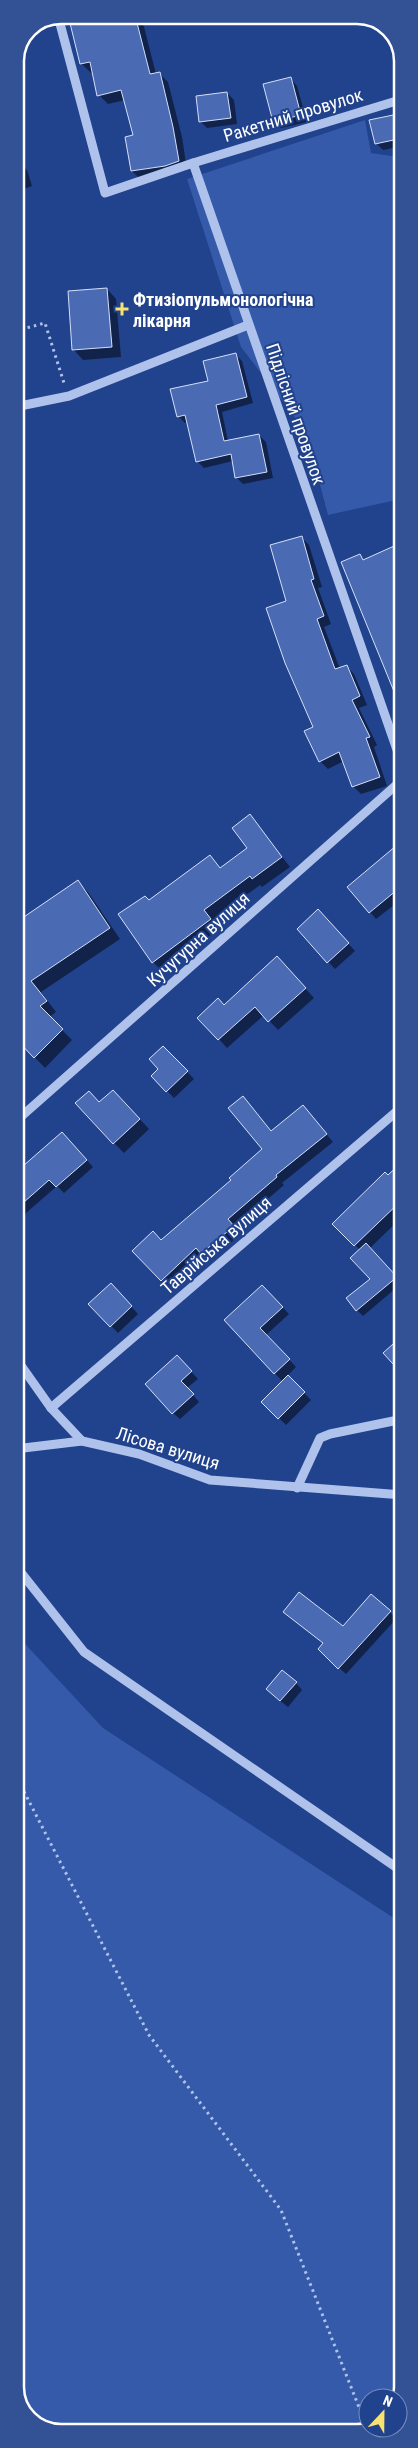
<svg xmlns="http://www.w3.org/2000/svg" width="418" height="2448" font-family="'Roboto Condensed',sans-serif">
<rect width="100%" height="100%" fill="#21428c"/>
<g fill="#355aa9">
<polygon points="365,120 371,153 398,157 403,155 403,501 401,499 328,515 306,432 241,347 187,179"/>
<polygon points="15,1633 103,1728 403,1924 403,2387 398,2401 398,2398 368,2398 368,2428 372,2428 363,2433 55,2433 28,2419 15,2393"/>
</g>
<g fill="#0007">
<polygon points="69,15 141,15 156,74 159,73 168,82 182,137 187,170 141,180 132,171 134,136 125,100 108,104 99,95 93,72 91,73 82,64"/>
<polygon points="42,23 43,25 30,28"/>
<polygon points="397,45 403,55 403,75"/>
<polygon points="291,79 297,86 307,122 281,128 274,122"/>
<polygon points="227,93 234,100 237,124 207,128 200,121"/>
<polygon points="403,114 403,146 383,150 376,143"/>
<polygon points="20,163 27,170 32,186 15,192 15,165"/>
<polygon points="107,289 116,299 121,357 83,360 74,350"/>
<polygon points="235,354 242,361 253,403 222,412 228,441 259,435 266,442 273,478 243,484 236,477 233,461 204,468 197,461 188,422 185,423 178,416"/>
<polygon points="403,411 403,426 397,413"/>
<polygon points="301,537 309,545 322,587 318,588 331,624 324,627 340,669 346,666 354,674 367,705 359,708 377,745 374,747 387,786 361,794 353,786 344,761 328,769 320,761 288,601"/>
<polygon points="250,816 290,867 262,887 260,885 212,920 219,929 162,971 153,962 149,901 210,856 221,869 249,848"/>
<polygon points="403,843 403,898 376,919 349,887"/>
<polygon points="77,882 88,892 120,939 41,992 56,1012 49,1017 72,1040 45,1068 21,1043 15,1048 15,924"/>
<polygon points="325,918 355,951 335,969 298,929"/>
<polygon points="286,967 314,998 278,1030 264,1015 227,1048 219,1039 224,1006"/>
<polygon points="163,1047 194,1079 174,1098 153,1076 160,1069"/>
<polygon points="243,1097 272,1132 303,1106 333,1142 282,1183 284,1185 235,1227 241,1234 209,1261 204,1255 169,1288 134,1251 161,1242 233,1180 264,1149"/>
<polygon points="123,1101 149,1129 124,1153 114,1143 100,1104"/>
<polygon points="69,1140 93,1167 64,1193 57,1186 18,1220 15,1218 15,1171 17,1173"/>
<polygon points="403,1163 403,1216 369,1249 402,1283 363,1316 357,1310 372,1279 360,1250 334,1224"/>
<polygon points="262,1286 289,1314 266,1335 296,1367 287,1376 311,1400 286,1425 263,1402 283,1382 226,1320"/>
<polygon points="117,1291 138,1314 118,1333 90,1304"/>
<polygon points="183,1363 198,1379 187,1388 199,1402 180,1419 173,1413"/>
<polygon points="390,1612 396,1619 346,1674 326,1656 324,1644 292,1618 343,1627"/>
<polygon points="403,1617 403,1634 394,1626"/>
<polygon points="296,1683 302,1690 288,1707 274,1696"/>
</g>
<g fill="#4a6bb3" stroke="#d4dff8">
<polygon points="68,15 135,15 150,74 160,72 173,127 179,161 165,166 131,171 125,137 133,135 121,90 97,96 90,62 80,64"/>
<polygon points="291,77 301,115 273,122 263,84"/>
<polygon points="227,92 231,118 199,122 196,96"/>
<polygon points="403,113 403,138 375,144 369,120"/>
<polygon points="107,288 112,347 72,350 68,291"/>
<polygon points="236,353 247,397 216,405 224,441 259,434 267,472 235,478 231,454 196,462 185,415 177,417 170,389 208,381 203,361"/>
<polygon points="302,536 314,579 311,580 324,616 317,619 335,669 347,665 360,696 352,700 370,737 366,738 380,777 352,787 339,752 319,762 304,731 313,727 285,663 266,608 286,601 270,545"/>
<polygon points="403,542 403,710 402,711 341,562 360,554 363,560"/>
<polygon points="250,814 282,857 252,879 250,876 204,910 211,919 152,963 118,914 145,896 149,900 210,855 220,868 247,848 232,828"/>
<polygon points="403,840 403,885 369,913 347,887"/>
<polygon points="78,880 110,928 31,981 47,1001 40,1006 63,1029 34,1058 15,1038 15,923"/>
<polygon points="318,909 349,943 327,963 297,929"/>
<polygon points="277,956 306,988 268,1022 255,1007 218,1040 197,1018 218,998 224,1005"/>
<polygon points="163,1046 188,1071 166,1092 151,1076 158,1069 149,1059"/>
<polygon points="113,1090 140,1119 113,1144 75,1103 89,1091 99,1102"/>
<polygon points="243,1096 271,1131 303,1105 327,1134 276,1175 277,1177 228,1219 234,1226 201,1254 196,1248 161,1281 132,1251 153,1231 161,1240 231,1180 229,1178 262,1149 228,1108"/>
<polygon points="62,1132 87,1160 56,1187 49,1180 15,1210 15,1173"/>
<polygon points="403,1161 403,1199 354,1246 332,1224 385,1172 388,1175"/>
<polygon points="366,1243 397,1277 356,1311 346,1298 370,1279 350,1258"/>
<polygon points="111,1283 132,1306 110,1327 88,1304"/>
<polygon points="262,1285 283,1307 260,1328 290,1359 274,1374 224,1320"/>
<polygon points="403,1335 403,1375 383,1353"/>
<polygon points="177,1355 192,1371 181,1381 194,1394 172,1414 145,1384"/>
<polygon points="288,1375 305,1392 278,1419 261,1402"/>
<polygon points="299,1592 343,1626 371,1594 391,1611 338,1669 318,1649 323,1643 283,1612"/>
<polygon points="282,1670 297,1682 280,1701 266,1689"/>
</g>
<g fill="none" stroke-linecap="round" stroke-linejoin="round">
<g stroke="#afc2eb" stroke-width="3" stroke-dasharray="2.5 4" stroke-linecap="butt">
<polyline points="15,331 45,323 64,383"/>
<polyline points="15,1774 149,2035 281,2210 368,2430"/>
</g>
<g stroke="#afc2eb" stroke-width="9">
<polyline points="58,16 105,193 193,163 403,767"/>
<polyline points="193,163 403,99"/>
<polyline points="15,407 69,396 248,325"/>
<polyline points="15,1122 403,779"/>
<polyline points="15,1357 51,1408 82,1441"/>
<polyline points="51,1408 403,1106"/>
<polyline points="15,1449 82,1441 139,1454 210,1480 403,1495"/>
<polyline points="297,1488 320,1438 330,1434 403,1419"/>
<polyline points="15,1565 84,1652 403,1872"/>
</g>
</g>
<path fill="#f8e270" stroke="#21428c" stroke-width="2" d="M119.5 301.5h5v5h5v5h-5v5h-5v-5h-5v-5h5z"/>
<g text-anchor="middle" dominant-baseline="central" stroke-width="4" stroke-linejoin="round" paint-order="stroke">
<g font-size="18" fill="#fff" stroke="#21428c">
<text transform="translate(293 115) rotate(-17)">Ракетний провулок</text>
<text transform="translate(296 414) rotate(71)">Підлісний провулок</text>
<text transform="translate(198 939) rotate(-42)">Кучугурна вулиця</text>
<text transform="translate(216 1245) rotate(-41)">Таврійська вулиця</text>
<text transform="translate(168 1448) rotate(17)">Лісова вулиця</text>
</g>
<g font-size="18" font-weight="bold" fill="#fff" stroke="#21428c" text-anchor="start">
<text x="133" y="299">Фтизіопульмонологічна<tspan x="133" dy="21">лікарня</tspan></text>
</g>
</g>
<path d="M0 0H418V2448H0ZM61 24H357A37 37 0 0 1 394 61V2387A37 37 0 0 1 357 2424H61A37 37 0 0 1 24 2387V61A37 37 0 0 1 61 24Z" fill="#335195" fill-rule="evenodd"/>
<path fill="none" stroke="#fff" stroke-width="2.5" d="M61 24H357A37 37 0 0 1 394 61V2387A37 37 0 0 1 357 2424H61A37 37 0 0 1 24 2387V61A37 37 0 0 1 61 24Z"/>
<g transform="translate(383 2413) rotate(22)"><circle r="24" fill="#21428c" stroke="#7a8eba"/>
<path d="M0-4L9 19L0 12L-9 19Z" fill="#f8e270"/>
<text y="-8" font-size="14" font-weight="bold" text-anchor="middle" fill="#ffffff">N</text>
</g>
</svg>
